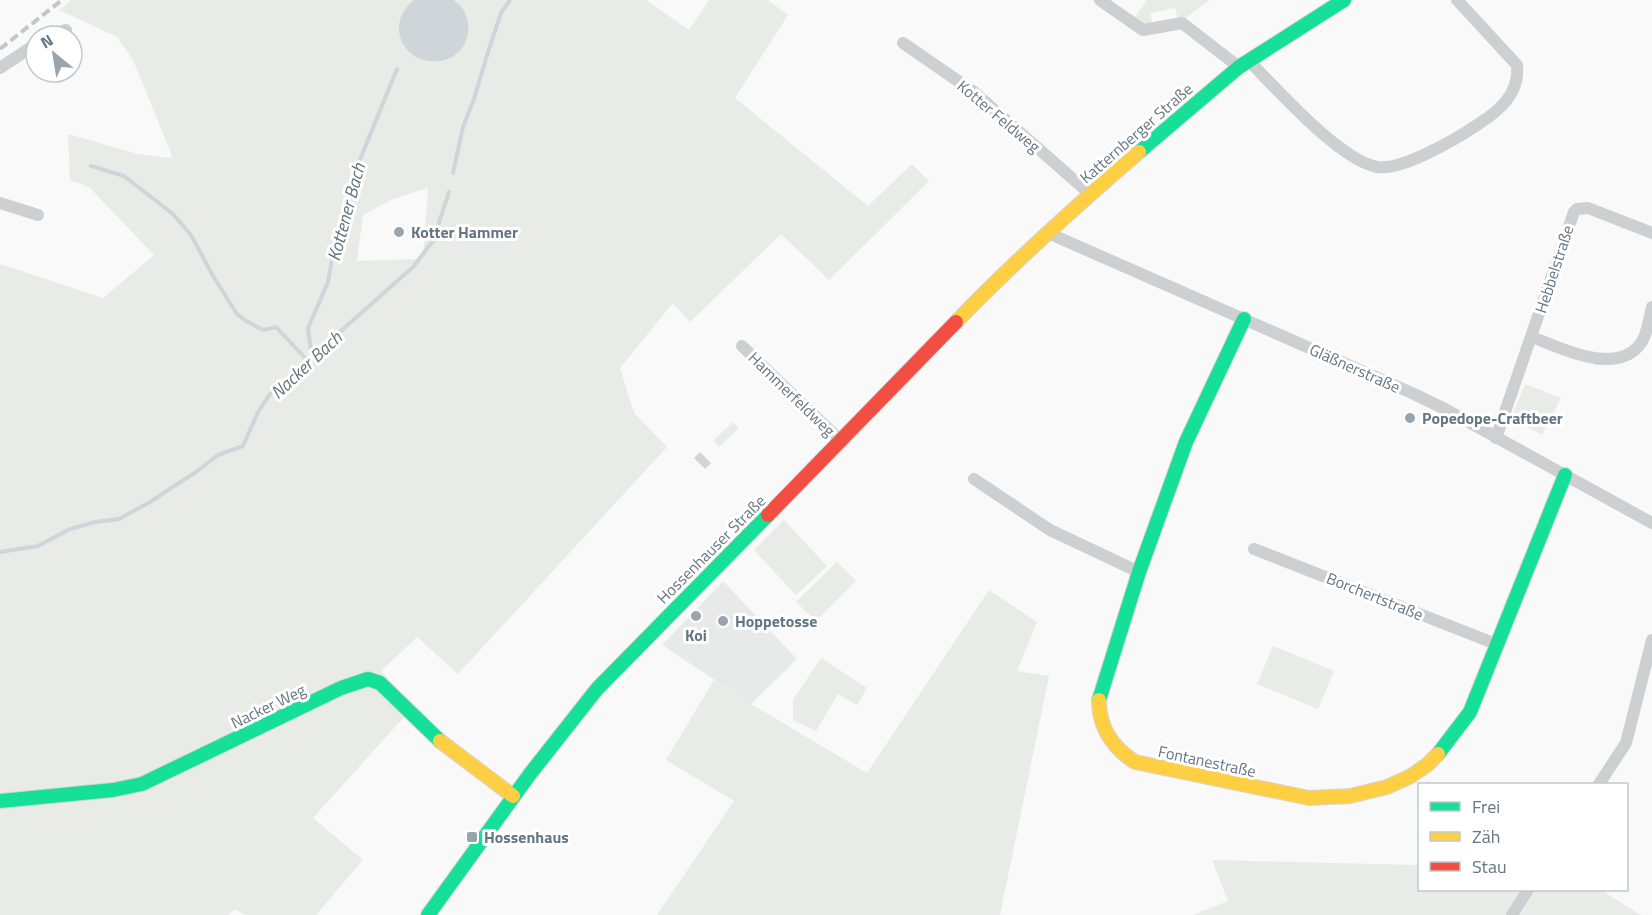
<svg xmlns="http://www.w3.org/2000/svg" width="1652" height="915" font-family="'Titillium Web',sans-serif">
<rect width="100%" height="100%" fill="#f9f9f9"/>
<polygon fill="#e8e9e9" points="723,581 797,659 751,704 662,645"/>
<g fill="#e8ebe6" fill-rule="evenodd">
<path d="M71,0H414L409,4L458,2L454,0H646L689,30L709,0H768L788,15L735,98L868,206L912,164L929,181L829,280L781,234L690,322L673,303L620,368L634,413L667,447L458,674L417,637L381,671L413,707L313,818L363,860L316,915H245L235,909L228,915H0V264L103,298L154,255L90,188L77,182L70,181L68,134L138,154L173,158L133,60L117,37L59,10ZM428,188L423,259L357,261L363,215L393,199Z"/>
<polygon points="1147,0 1210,0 1185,18 1178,19 1175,8 1150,13 1152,23 1143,23 1135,17"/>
<polygon points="1525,384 1561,398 1542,435 1511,418"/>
<polygon points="733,422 739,428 719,447 713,441"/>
<polygon points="784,520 827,566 796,595 754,550"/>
<polygon points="837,562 856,581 816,621 796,602"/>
<polygon points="989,590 1037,622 1017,671 1049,676 1000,915 657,915 734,801 666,760 714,680 751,704 867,773"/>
<polygon points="1273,646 1334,671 1318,709 1257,684"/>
<polygon points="821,658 867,688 857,705 838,694 816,731 793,720 793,700"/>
<polygon points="1212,860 1419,865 1420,890 1521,890 1505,915 1193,915 1228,901"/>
<polygon points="1536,890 1601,890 1641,915 1520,915"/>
</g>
<g fill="#ced6d9">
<path d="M414,0H454C464,7 470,20 468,33C461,74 400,69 399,28C399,17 405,7 414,0Z"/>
<polygon points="700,452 711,463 705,469 694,458"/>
</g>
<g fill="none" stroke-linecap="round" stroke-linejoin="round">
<g stroke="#ced6d9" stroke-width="4">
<polyline points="91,166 124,176 173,214 191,235 213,276 237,314 246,321 263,330 276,327 308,361"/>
<polyline points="453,173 463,127 474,99 488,52 501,13 510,0"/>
<polyline points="312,358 308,328 328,282 333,253 349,210 350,184 397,69"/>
<polyline points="0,552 38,546 70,529 95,522 119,519 150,502 196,472 218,455 243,446 258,412 270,394 413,267 433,241 449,192"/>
</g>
<g stroke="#d5d6d7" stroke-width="16">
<g id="fast">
<polyline points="1139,152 1239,67 1344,0"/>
<polyline points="1099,700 1139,572 1186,442 1244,319"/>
<polyline points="1438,754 1470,712 1565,475"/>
<polyline points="0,801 113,790 142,784 341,688 368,679 380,683 440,741"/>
<polyline points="428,915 530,774 597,689 768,515"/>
</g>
</g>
<g stroke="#d5d6d7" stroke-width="16">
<g id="slow">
<path d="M956,322C1014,262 1076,206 1139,152"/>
<path d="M1099,700C1099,728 1112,747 1135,762L1309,798L1350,796L1387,787L1411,776L1427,765L1438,754"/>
<polyline points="440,741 513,796"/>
</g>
</g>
<g stroke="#d5d6d7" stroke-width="16">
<polyline id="jam" points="768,515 956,322"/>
</g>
<g stroke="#cecfd0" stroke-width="12">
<polyline points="1100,0 1143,30 1182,23 1239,67"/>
<polyline points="48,36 66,30"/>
<polyline points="903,43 974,92 1090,194"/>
<path d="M1248,60C1277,89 1339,160 1377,167C1402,171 1456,139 1477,125C1499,111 1520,94 1517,65L1457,0"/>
<polyline points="0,68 36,44"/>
<polyline points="0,203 38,215"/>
<polyline points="1048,233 1414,394 1445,409 1652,523"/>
<path d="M1532,337C1561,348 1617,377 1641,343C1648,333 1649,318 1652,307"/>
<polyline points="742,346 842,442"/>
<polyline points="1496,438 1574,212 1577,209 1588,208 1652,233"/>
<polyline points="974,479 1050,530 1139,572"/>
<polyline points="1254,549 1496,644"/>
<polyline points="1599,784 1626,743 1652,640"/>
<polyline points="1512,915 1528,890"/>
</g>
<use href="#fast" stroke="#16e098" stroke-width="14"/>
<use href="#slow" stroke="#ffcf43" stroke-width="14"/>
<use href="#jam" stroke="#f24e42" stroke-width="14"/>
<polyline stroke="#c3c5c6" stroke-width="4" stroke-dasharray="9 4.5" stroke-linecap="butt" points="0,49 62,0"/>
</g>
<g fill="#99a4ac" stroke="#fff" stroke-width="2">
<circle cx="399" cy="232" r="6"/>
<circle cx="1410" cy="418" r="6"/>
<circle cx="696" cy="616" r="6"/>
<circle cx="723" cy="621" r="6"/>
<rect x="466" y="831" width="12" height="12" rx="3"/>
</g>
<g text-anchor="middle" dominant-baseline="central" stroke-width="6" stroke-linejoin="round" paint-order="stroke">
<g font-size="16" fill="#657683" stroke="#fff">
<text transform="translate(999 116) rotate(40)">Kotter Feldweg</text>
<text transform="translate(1136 133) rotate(-41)">Katternberger Straße</text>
<text transform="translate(1554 269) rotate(-72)">Hebbelstraße</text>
<text transform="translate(1355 368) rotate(24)">Gläßnerstraße</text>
<text transform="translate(792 394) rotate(44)">Hammerfeldweg</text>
<text transform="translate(711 549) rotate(-45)">Hossenhauser Straße</text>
<text transform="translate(1375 596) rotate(22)">Borchertstraße</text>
<text transform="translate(268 706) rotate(-26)">Nacker Weg</text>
<text transform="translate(1207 761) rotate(12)">Fontanestraße</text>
</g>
<g font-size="16" font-weight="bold" fill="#657683" stroke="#fff" text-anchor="start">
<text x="411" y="232">Kotter Hammer</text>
<text x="1422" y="418">Popedope-Craftbeer</text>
<text x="735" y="621">Hoppetosse</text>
<text x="696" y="635" text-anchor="middle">Koi</text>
<text x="484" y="837">Hossenhaus</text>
</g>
<g font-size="18" font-style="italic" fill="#60757c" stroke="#fff">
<text transform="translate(346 212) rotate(-75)">Kottener Bach</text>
<text transform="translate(306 365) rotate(-43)">Nacker Bach</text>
</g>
</g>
<rect x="1418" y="783" width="210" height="108" fill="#ffffff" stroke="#c1c8cd" stroke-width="1.5"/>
<rect x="1430" y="802" width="30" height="9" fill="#16e098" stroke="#c1c8cd" stroke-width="1.5"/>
<text x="1472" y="813" font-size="18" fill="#657683">Frei</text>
<rect x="1430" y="832" width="30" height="9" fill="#ffcf43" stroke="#c1c8cd" stroke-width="1.5"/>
<text x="1472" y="843" font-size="18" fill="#657683">Zäh</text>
<rect x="1430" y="862" width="30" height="9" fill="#f24e42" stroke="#c1c8cd" stroke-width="1.5"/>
<text x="1472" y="873" font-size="18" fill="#657683">Stau</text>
<g transform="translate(54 54) rotate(330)"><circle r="28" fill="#ffffff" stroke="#c1c8cd" stroke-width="1.5"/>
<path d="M0-4.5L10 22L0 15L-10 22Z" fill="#99a4ac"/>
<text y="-9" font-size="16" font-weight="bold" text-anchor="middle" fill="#657683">N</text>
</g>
</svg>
